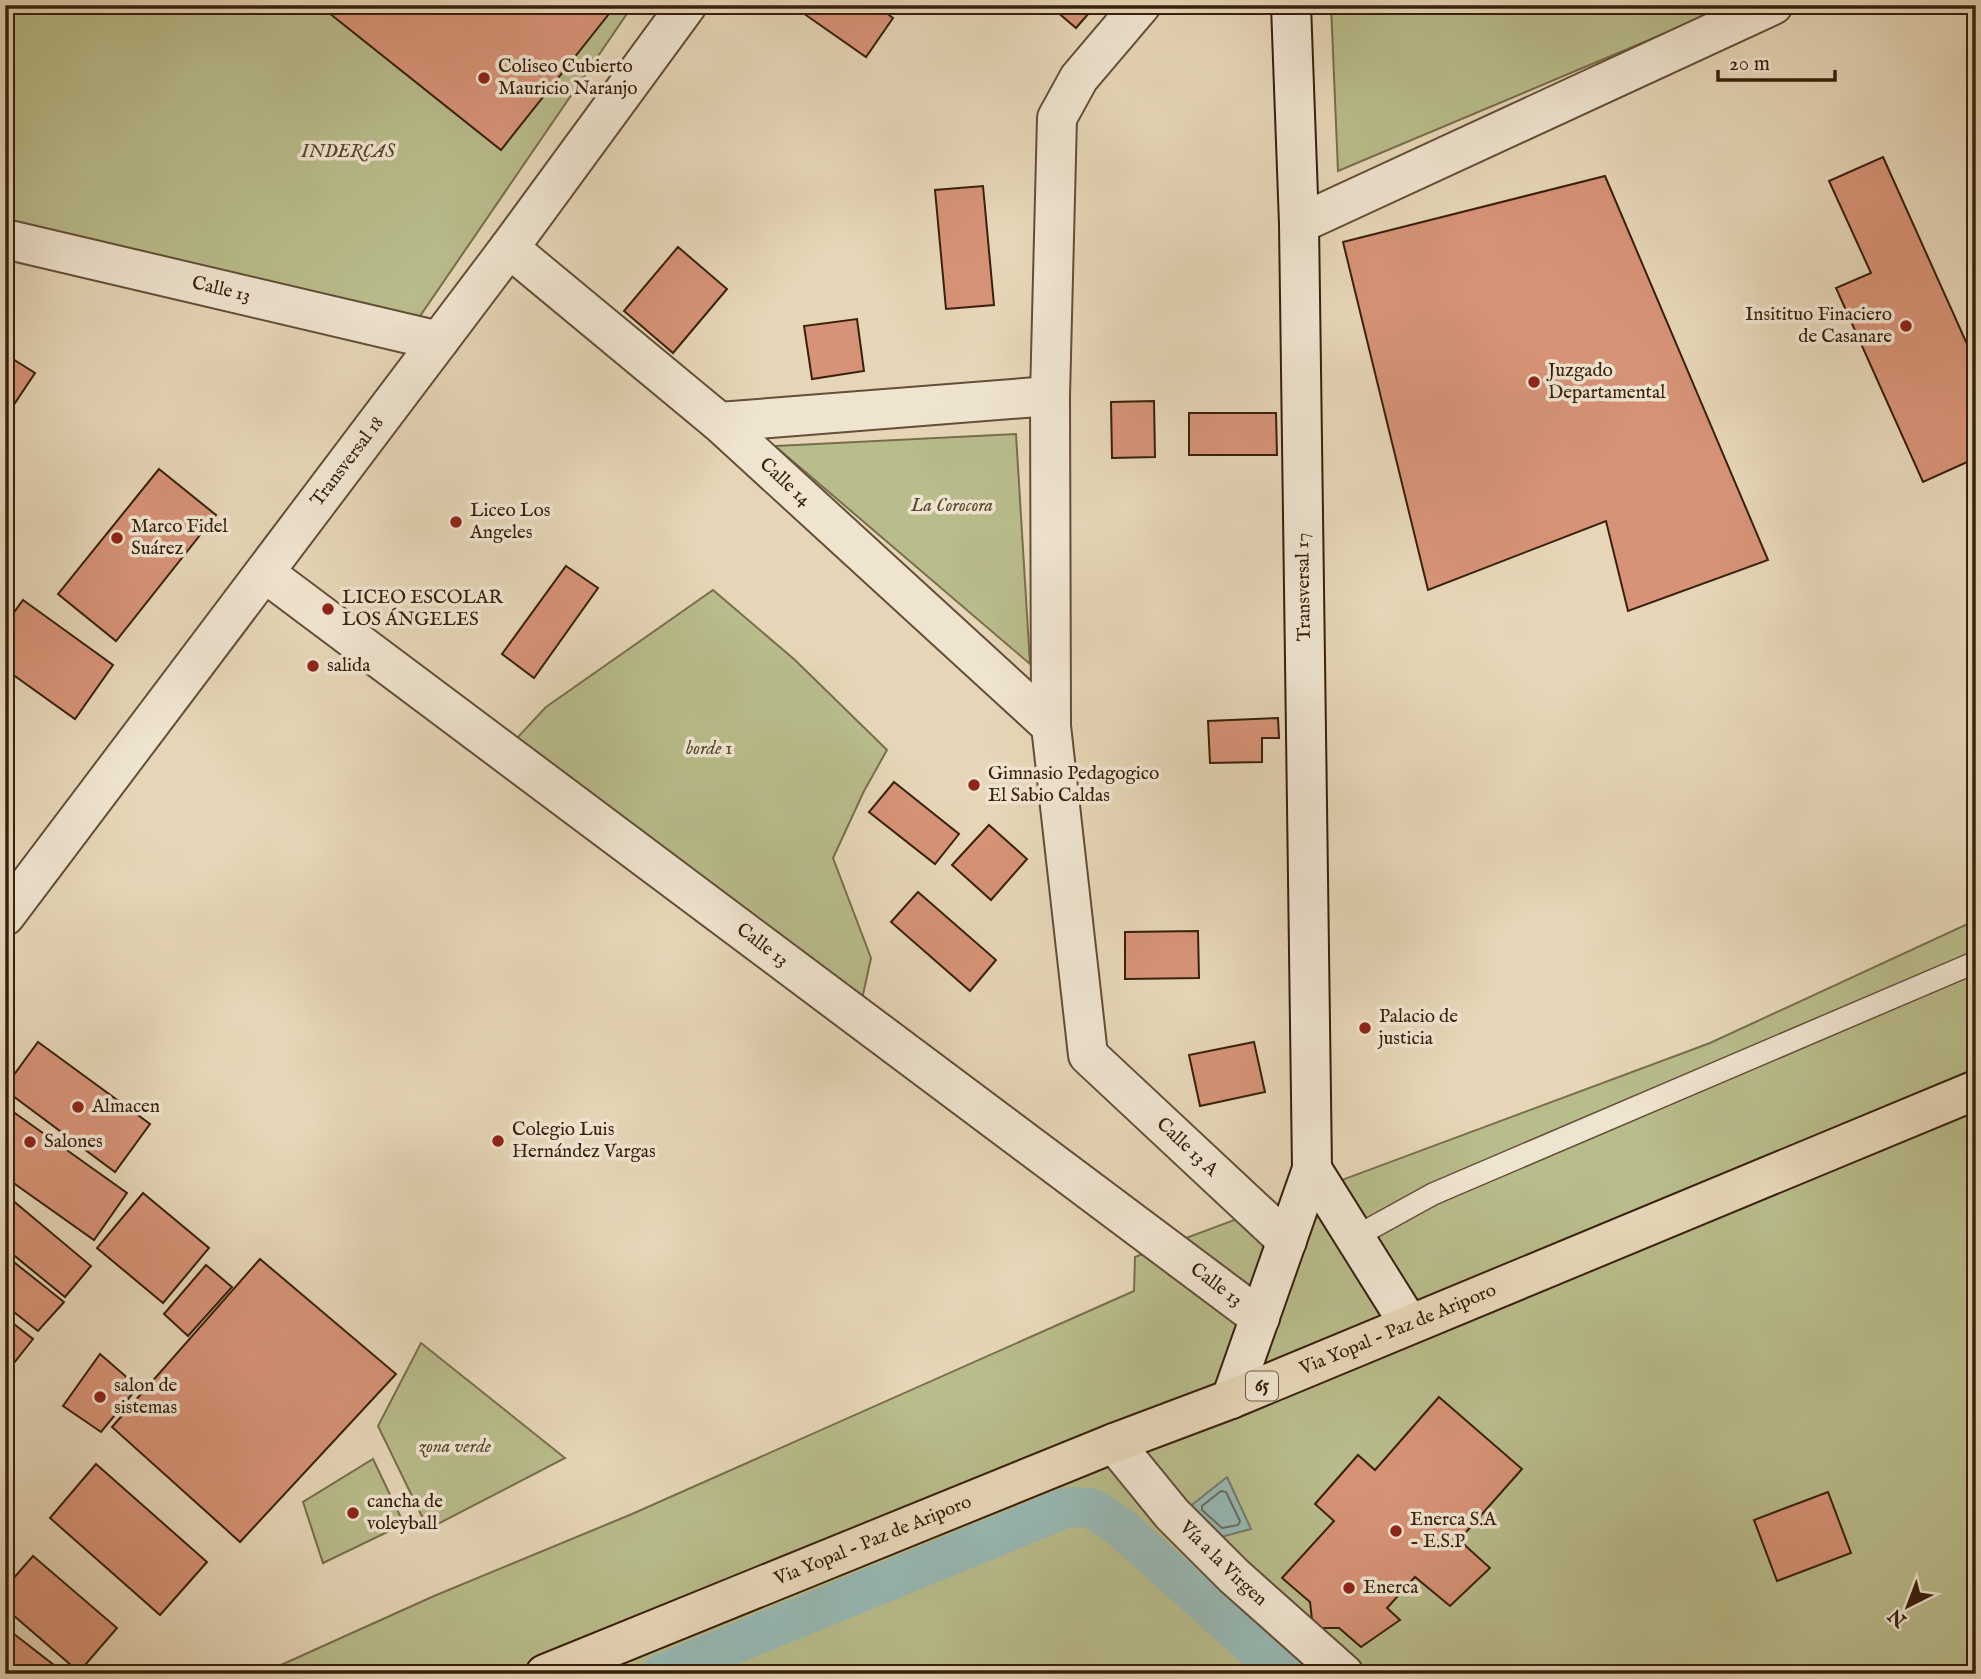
<svg xmlns="http://www.w3.org/2000/svg" width="1981" height="1679" font-family="'IM FELL English',serif">
<rect width="100%" height="100%" fill="#e6d6b7"/>
<filter id="stains"><feTurbulence type="fractalNoise" baseFrequency=".00286" numOctaves="4"/><feColorMatrix values="0 0 0 0 .2 0 0 0 0 .09 0 0 0 0 .02 0 0 0 .5 -.17"/></filter>
<radialGradient id="worn" r=".72"><stop offset=".6" stop-color="#630" stop-opacity="0"/><stop offset="1" stop-color="#630" stop-opacity=".3"/></radialGradient>
<g fill="#b9bc8b" stroke="#786e4c" stroke-width="2">
<polygon points="5,5 633,5 418,319 5,222"/>
<polygon points="1331,5 1732,5 1338,171"/>
<polygon points="1016,434 1030,664 775,446 776,446"/>
<polygon points="713,590 795,660 887,750 864,791 833,858 871,958 859,1013 503,753 546,707"/>
<polygon points="1976,920 1976,1674 261,1674 434,1596 632,1514 1134,1291 1135,1257 1710,1043"/>
<polygon points="421,1343 565,1458 428,1529 378,1426"/>
<polygon points="373,1459 404,1524 323,1563 303,1502"/>
</g>
<polygon fill="#97b8b3" stroke="#717b70" stroke-width="2" points="1227,1477 1251,1529 1221,1537 1188,1508"/>
<g fill="none" stroke-linecap="round" stroke-linejoin="round">
<polygon stroke="#686c60" stroke-width="2" points="1221,1491 1226,1492 1240,1521 1238,1525 1222,1528 1202,1510 1202,1506"/>
<polyline stroke="#97b8b3" stroke-width="40" points="661,1674 1068,1507 1091,1508 1119,1526 1284,1674"/>
</g>
<g fill="#d79377" stroke="#38200c" stroke-width="2">
<polygon points="319,5 616,5 501,150"/>
<polygon points="875,5 893,18 866,57 793,6"/>
<polygon points="1049,5 1096,5 1076,28"/>
<polygon points="1883,157 1976,364 1976,458 1923,482 1836,288 1871,273 1829,181"/>
<polygon points="1605,176 1768,560 1628,611 1606,521 1428,590 1343,242"/>
<polygon points="983,186 994,305 946,309 935,190"/>
<polygon points="678,247 727,289 673,353 624,311"/>
<polygon points="857,319 864,371 812,379 804,326"/>
<polygon points="5,354 35,373 5,418"/>
<polygon points="1154,401 1155,457 1112,458 1111,402"/>
<polygon points="1189,413 1276,413 1277,455 1189,455"/>
<polygon points="159,469 216,515 116,641 58,594"/>
<polygon points="566,566 598,588 534,678 502,654"/>
<polygon points="23,600 113,665 75,719 5,669 5,625"/>
<polygon points="1278,718 1279,738 1262,738 1262,762 1210,763 1208,721"/>
<polygon points="894,782 959,834 935,864 869,812"/>
<polygon points="989,825 1027,859 991,900 952,865"/>
<polygon points="918,892 996,960 970,991 891,922"/>
<polygon points="1198,931 1199,978 1125,979 1125,932"/>
<polygon points="38,1042 150,1124 115,1172 5,1090 5,1087"/>
<polygon points="1254,1042 1265,1092 1200,1106 1189,1055"/>
<polygon points="5,1106 127,1193 94,1240 5,1177"/>
<polygon points="143,1193 209,1248 163,1303 97,1248"/>
<polygon points="5,1194 91,1266 65,1297 5,1248"/>
<polygon points="5,1255 64,1302 38,1331 5,1305"/>
<polygon points="260,1259 396,1374 240,1542 112,1427"/>
<polygon points="206,1265 232,1287 188,1336 164,1314"/>
<polygon points="5,1317 33,1339 6,1373 5,1373"/>
<polygon points="100,1354 138,1387 101,1432 63,1406"/>
<polygon points="1439,1397 1522,1469 1459,1540 1490,1568 1450,1606 1415,1577 1387,1608 1400,1620 1361,1647 1339,1628 1313,1628 1310,1602 1282,1578 1334,1521 1315,1504 1358,1455 1375,1470"/>
<polygon points="96,1464 207,1562 160,1615 50,1518"/>
<polygon points="1828,1492 1851,1553 1777,1581 1754,1520"/>
<polygon points="33,1556 117,1628 79,1672 5,1608 5,1588"/>
<polygon points="5,1627 59,1669 55,1674 5,1674"/>
</g>
<g fill="none" stroke-linecap="round" stroke-linejoin="round">
<g stroke="#644e37" stroke-width="24">
<polyline id="lane" points="1355,1237 1433,1194 1976,962"/>
</g>
<g stroke="#644e37" stroke-width="42">
<g id="street">
<path id="s1" d="M1141,5L1079,78L1057,118L1050,396L1051,726L1088,1055L1287,1241"/>
<polyline points="1299,224 1773,5"/>
<path id="s2" d="M5,239L439,341"/>
<path id="s3" d="M509,248L719,422L1051,726"/>
<polyline points="719,422 1050,396"/>
<path id="s4" d="M265,573L1260,1318"/>
<path id="s5" d="M5,916L509,248L687,5"/>
<path id="s6" d="M1114,1443L1172,1514L1234,1576L1344,1674"/>
</g>
</g>
<g stroke="#38200c" stroke-width="42">
<g id="secondary">
<polyline points="1312,1169 1409,1324"/>
<polyline points="1231,1399 1312,1169 1299,224 1291,5"/>
</g>
</g>
<g stroke="#38200c" stroke-width="42">
<g id="primary">
<path id="s7" d="M545,1674L1114,1443L1231,1399L1976,1090"/>
</g>
</g>
<use href="#lane" stroke="#efe4d0" stroke-width="21"/>
<use href="#street" stroke="#efe4d0" stroke-width="38"/>
<use href="#secondary" stroke="#efe4d0" stroke-width="38"/>
<use href="#primary" stroke="#e6d6b7" stroke-width="38"/>
</g>
<g fill="#8f2418" stroke="#efe4d0" stroke-width="2.5">
<circle cx="484" cy="78" r="7"/>
<circle cx="1906" cy="326" r="7"/>
<circle cx="1534" cy="382" r="7"/>
<circle cx="456" cy="522" r="7"/>
<circle cx="117" cy="538" r="7"/>
<circle cx="328" cy="609" r="7"/>
<circle cx="313" cy="666" r="7"/>
<circle cx="974" cy="785" r="7"/>
<circle cx="1365" cy="1028" r="7"/>
<circle cx="78" cy="1107" r="7"/>
<circle cx="498" cy="1141" r="7"/>
<circle cx="30" cy="1142" r="7"/>
<circle cx="100" cy="1397" r="7"/>
<circle cx="353" cy="1513" r="7"/>
<circle cx="1396" cy="1531" r="7"/>
<circle cx="1349" cy="1588" r="7"/>
</g>
<g text-anchor="middle" dominant-baseline="central" stroke-width="7" stroke-linejoin="round" paint-order="stroke">
<rect fill="#efe4d0" stroke="#6f5b47" stroke-width="2" x="1246" y="1371.5" width="32" height="29" rx="5"/>
<g font-size="18" font-weight="bold" fill="#38200c">
<text x="1262" y="1386">65</text>
</g>
<g font-size="19" fill="#38200c" stroke="#efe4d0" text-anchor="start">
<text x="498" y="67">Coliseo Cubierto<tspan x="498" dy="22">Mauricio Naranjo</tspan></text>
<text x="1892" y="315" text-anchor="end">Insitituo Finaciero<tspan x="1892" dy="22">de Casanare</tspan></text>
<text x="1548" y="371">Juzgado<tspan x="1548" dy="22">Departamental</tspan></text>
<text x="470" y="511">Liceo Los<tspan x="470" dy="22">Angeles</tspan></text>
<text x="131" y="527">Marco Fidel<tspan x="131" dy="22">Suárez</tspan></text>
<text x="342" y="598">LICEO ESCOLAR<tspan x="342" dy="22">LOS ÁNGELES</tspan></text>
<text x="327" y="666">salida</text>
<text x="988" y="774">Gimnasio Pedagogico<tspan x="988" dy="22">El Sabio Caldas</tspan></text>
<text x="1379" y="1017">Palacio de<tspan x="1379" dy="22">justicia</tspan></text>
<text x="92" y="1107">Almacen</text>
<text x="512" y="1130">Colegio Luis<tspan x="512" dy="22">Hernández Vargas</tspan></text>
<text x="44" y="1142">Salones</text>
<text x="114" y="1386">salon de<tspan x="114" dy="22">sistemas</tspan></text>
<text x="367" y="1502">cancha de<tspan x="367" dy="22">voleyball</tspan></text>
<text x="1410" y="1520">Enerca S.A<tspan x="1410" dy="22">- E.S.P</tspan></text>
<text x="1363" y="1588">Enerca</text>
</g>
<g font-size="19" font-style="italic" fill="#58472c" stroke="#efe4d0">
<text x="348" y="152">INDERCAS</text>
<text x="952" y="506">La Corocora</text>
<text x="709" y="749">borde 1</text>
<text x="455" y="1447">zona verde</text>
</g>
<g font-size="19" fill="#38200c" stroke="#efe4d0">
<text stroke="none"><textPath href="#s2" startOffset="222">Calle 13</textPath></text>
<text stroke="none"><textPath href="#s5" startOffset="569">Transversal 18</textPath></text>
<text stroke="none"><textPath href="#s3" startOffset="362">Calle 14</textPath></text>
<text transform="translate(1304 587) rotate(-91)">Transversal 17</text>
<text stroke="none"><textPath href="#s4" startOffset="621">Calle 13</textPath></text>
<text stroke="none"><textPath href="#s1" startOffset="1216">Calle 13 A</textPath></text>
<text stroke="none"><textPath href="#s4" startOffset="1188">Calle 13</textPath></text>
<text stroke="none"><textPath href="#s7" startOffset="920">Via Yopal - Paz de Ariporo</textPath></text>
<text stroke="none"><textPath href="#s7" startOffset="354">Via Yopal - Paz de Ariporo</textPath></text>
<text stroke="none"><textPath href="#s6" startOffset="163">Vía a la Virgen</textPath></text>
</g>
</g>
<rect width="1981" height="1679" fill="none" stroke="#e6d6b7" stroke-width="28"/>
<rect x="7" y="7" width="1967" height="1665" fill="none" stroke="#38200c" stroke-width="3.5"/>
<rect x="14" y="14" width="1953" height="1651" fill="none" stroke="#38200c" stroke-width="2"/>
<g transform="translate(1908 1606) rotate(222)" stroke="#efe4d0" stroke-width="5" paint-order="stroke">
<path d="M0-5L12 26L0 18L-12 26Z" fill="#38200c"/>
<text y="-10" font-size="19" font-weight="bold" text-anchor="middle" fill="#38200c">N</text>
</g>
<path d="M1718 70v10h117v-10" fill="none" stroke="#38200c" stroke-width="3.5"/>
<text x="1729" y="70" font-size="21" fill="#38200c" stroke="#efe4d0" stroke-width="5" paint-order="stroke">20 m</text>
<rect width="100%" height="100%" filter="url(#stains)"/>
<rect width="100%" height="100%" fill="url(#worn)"/>
</svg>
